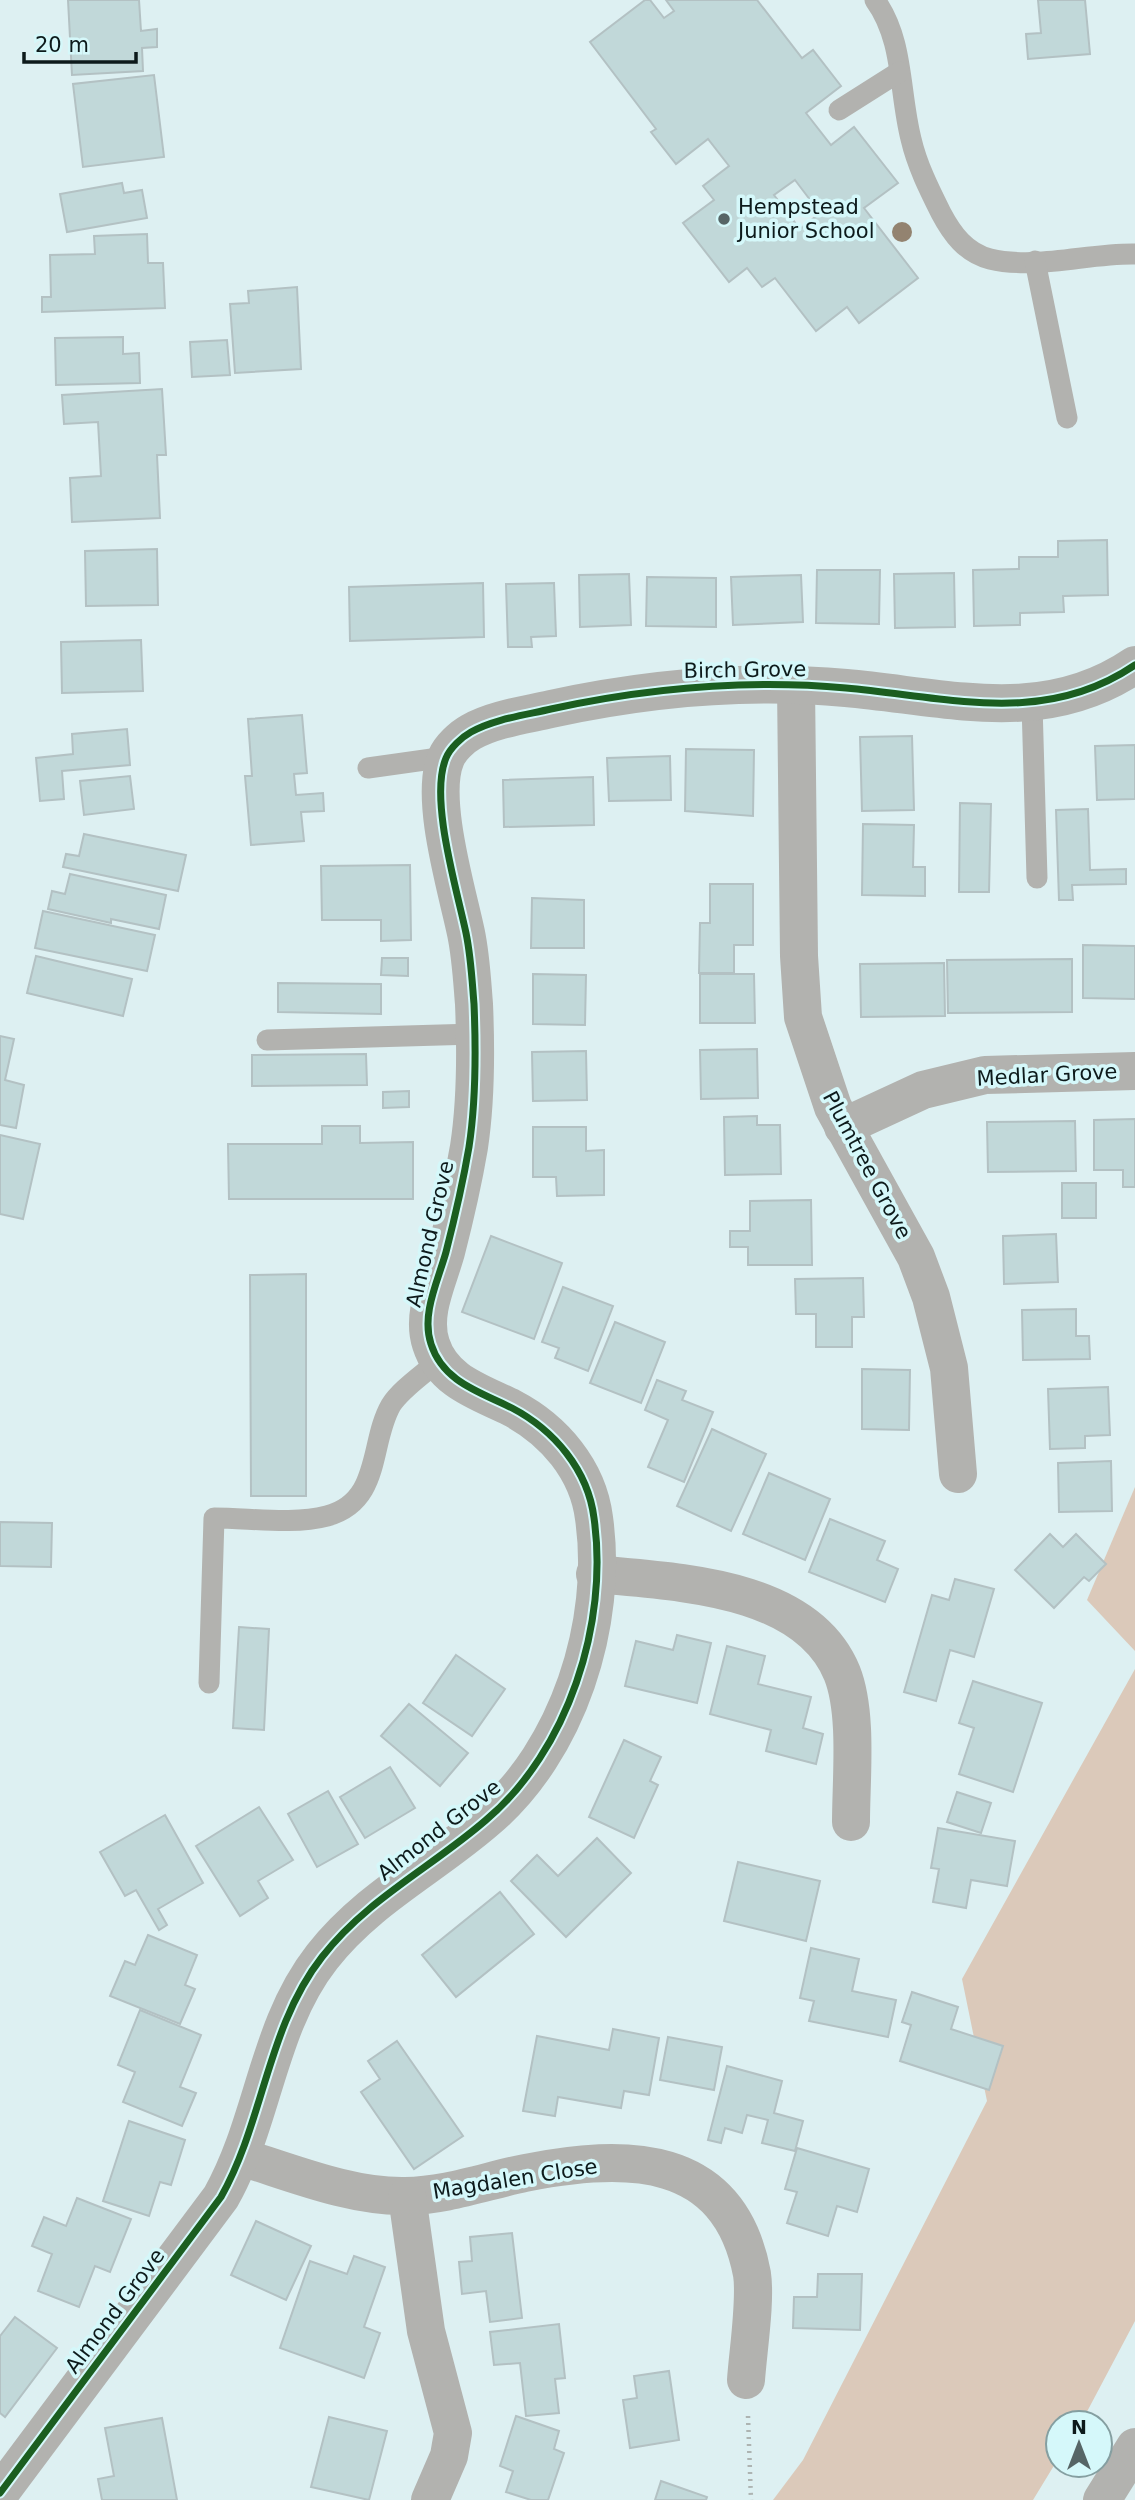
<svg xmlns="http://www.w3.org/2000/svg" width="1135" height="2500" font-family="'DejaVu Sans',sans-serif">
<rect width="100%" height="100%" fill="#ddf0f2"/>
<g fill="#dbc9ba">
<polygon points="1135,1487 1135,1651 1087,1600"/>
<polygon points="1135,1669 1135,2321 1081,2423 1058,2423 1058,2459 1033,2500 773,2500 803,2460 987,2101 962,1979"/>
</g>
<g fill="#c1d8d9" stroke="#b3c1c3" stroke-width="2" fill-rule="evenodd">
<polygon points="68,0 139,0 141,31 157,29 157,47 142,48 143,71 72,75"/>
<path d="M645,0H650L664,18L674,11L666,0H757L802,58L813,50L841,86L806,113L831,145L854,127L898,183L864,208L918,278L859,323L847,307L816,331L775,278L762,287L747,268L729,282L683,223L714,200L703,186L729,166L708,139L676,164L651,132L656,129L590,42ZM795,180L820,213L800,229L774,195Z"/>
<polygon points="1038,0 1085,0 1090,54 1028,59 1026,34 1041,33"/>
<polygon points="154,75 164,157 83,167 73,84"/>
<polygon points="122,183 124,193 142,190 147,218 67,232 60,194"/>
<polygon points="147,234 148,263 163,263 165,308 42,312 42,297 51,297 50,255 95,254 94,236"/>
<polygon points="297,287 301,369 235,373 230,304 249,303 248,291"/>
<polygon points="123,337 123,354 139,353 140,383 56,385 55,338"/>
<polygon points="227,340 230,375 192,377 190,342"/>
<polygon points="162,389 166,455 157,455 160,518 72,522 70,478 101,476 98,422 64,424 62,395"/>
<polygon points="1107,540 1108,595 1063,596 1064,612 1020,613 1020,625 974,626 973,570 1019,569 1019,557 1058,557 1058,541"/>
<polygon points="157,549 158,605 86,606 85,551"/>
<polygon points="817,570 880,570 879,624 816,623"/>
<polygon points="954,573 955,627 895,628 894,574"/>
<polygon points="629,574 631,625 580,627 579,575"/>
<polygon points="801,575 803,622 733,625 731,577"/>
<polygon points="647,577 716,578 716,627 646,626"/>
<polygon points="483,583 484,637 350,641 349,587"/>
<polygon points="554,583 556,636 531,637 532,647 508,647 506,584"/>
<polygon points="141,640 143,691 62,693 61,642"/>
<polygon points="302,715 307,773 294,774 296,795 323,793 324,811 301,812 304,841 251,845 245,776 252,776 248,719"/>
<polygon points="127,729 130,765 62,771 64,799 40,801 36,758 73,754 72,734"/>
<polygon points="912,736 914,810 862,811 860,737"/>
<polygon points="1135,745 1135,799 1097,800 1095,746"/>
<polygon points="686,749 754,750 753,816 685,811"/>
<polygon points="670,756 671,800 609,801 607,758"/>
<polygon points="130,776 134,809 84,815 80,781"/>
<polygon points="593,777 594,825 504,827 503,780"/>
<polygon points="960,803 991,804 989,892 959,892"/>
<polygon points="1088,809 1090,870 1126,869 1126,884 1072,885 1073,900 1059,900 1056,810"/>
<polygon points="863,824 914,825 913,867 925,867 925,896 862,895"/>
<polygon points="84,834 186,855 178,891 63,867 66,854 79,856"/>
<polygon points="410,865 411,940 381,941 381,920 322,920 321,866"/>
<polygon points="70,874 166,895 159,929 111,919 111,923 48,909 52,891 65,894"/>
<polygon points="710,884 753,884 753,945 734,945 734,973 699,973 700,923 710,923"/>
<polygon points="532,898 584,900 584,948 531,948"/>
<polygon points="43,911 155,935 147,971 35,948"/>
<polygon points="1083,945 1135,946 1135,999 1083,998"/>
<polygon points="36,956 132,979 123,1016 27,993"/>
<polygon points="382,958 408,958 408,976 381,975"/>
<polygon points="1072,959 1072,1012 948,1013 947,960"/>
<polygon points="944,963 945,1016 861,1017 860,964"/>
<polygon points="533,974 586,975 585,1025 533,1024"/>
<polygon points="700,974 754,974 755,1023 700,1023"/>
<polygon points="278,983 381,984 381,1014 278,1012"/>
<polygon points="0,1036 14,1039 5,1080 24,1085 16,1128 0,1125"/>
<polygon points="757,1049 758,1098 701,1099 700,1050"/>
<polygon points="586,1051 587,1100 533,1101 532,1052"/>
<polygon points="366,1054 367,1085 252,1086 252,1055"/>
<polygon points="409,1091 409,1107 383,1108 383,1092"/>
<polygon points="757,1116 757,1125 780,1125 781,1174 725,1175 724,1117"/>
<polygon points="1135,1119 1135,1187 1123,1187 1123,1170 1094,1170 1094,1120"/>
<polygon points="1075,1121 1076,1171 988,1172 987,1122"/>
<polygon points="322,1126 360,1126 360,1143 413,1142 413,1199 229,1199 228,1144 322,1144"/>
<polygon points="533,1127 586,1127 586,1151 604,1150 604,1195 557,1196 556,1177 533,1177"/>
<polygon points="0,1135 40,1144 23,1219 0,1214"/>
<rect x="1062" y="1183" width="34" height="35"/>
<polygon points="811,1200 812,1265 748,1265 748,1247 730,1247 730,1231 750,1231 750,1201"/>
<polygon points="1056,1234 1058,1282 1004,1284 1003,1236"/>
<polygon points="491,1236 562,1263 534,1339 462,1312"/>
<polygon points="306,1274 306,1496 251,1496 250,1275"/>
<polygon points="863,1278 864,1317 852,1317 852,1347 816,1347 816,1314 796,1314 795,1279"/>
<polygon points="563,1287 613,1306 588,1371 555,1358 559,1348 542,1342"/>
<polygon points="1076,1309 1076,1336 1089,1336 1090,1359 1023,1360 1022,1310"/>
<polygon points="615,1322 665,1342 641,1403 590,1383"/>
<polygon points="862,1369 910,1370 909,1430 862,1429"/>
<polygon points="657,1380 686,1391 682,1400 713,1412 684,1482 648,1467 668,1420 645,1410"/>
<polygon points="1108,1387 1110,1435 1085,1436 1085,1448 1050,1449 1048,1389"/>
<polygon points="712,1429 766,1454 731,1531 677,1506"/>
<polygon points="1111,1461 1112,1511 1059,1512 1058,1463"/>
<polygon points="769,1473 830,1499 805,1560 743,1534"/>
<polygon points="830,1519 885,1541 877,1560 898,1569 885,1602 809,1572"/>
<polygon points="0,1522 52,1523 51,1567 0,1566"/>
<polygon points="1050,1534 1063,1547 1076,1534 1106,1564 1089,1581 1084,1577 1054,1608 1015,1570"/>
<polygon points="955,1579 994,1589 974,1657 950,1650 936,1701 904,1692 932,1595 949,1600"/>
<polygon points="239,1627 269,1629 264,1730 233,1728"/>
<polygon points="677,1635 711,1643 697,1703 625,1686 636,1641 673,1650"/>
<polygon points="727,1646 765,1656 758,1684 811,1697 803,1728 823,1734 816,1764 766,1751 771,1730 710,1714"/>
<polygon points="456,1655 505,1689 472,1736 423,1703"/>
<polygon points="973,1681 1042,1703 1013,1792 959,1774 974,1728 959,1723"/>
<polygon points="409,1704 468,1753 440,1786 381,1736"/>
<polygon points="624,1740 661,1757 650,1781 658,1785 634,1838 589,1817"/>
<polygon points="390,1767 415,1808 365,1838 340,1797"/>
<polygon points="328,1791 358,1844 317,1867 288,1814"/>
<polygon points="957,1792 991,1803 981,1833 947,1822"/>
<polygon points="259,1807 293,1860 258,1881 268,1898 240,1916 196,1846"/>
<polygon points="165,1815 203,1883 158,1909 167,1925 159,1930 136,1890 125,1896 100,1852"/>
<polygon points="938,1828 1015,1841 1007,1886 971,1880 966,1908 933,1902 939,1869 931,1868"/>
<polygon points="597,1838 631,1873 566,1937 511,1881 537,1855 558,1876"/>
<polygon points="738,1862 820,1881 806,1941 724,1921"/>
<polygon points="500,1892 534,1934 456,1997 422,1955"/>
<polygon points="148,1935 197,1955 185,1985 195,1989 180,2024 110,1996 125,1961 135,1965"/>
<polygon points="811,1948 859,1959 852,1991 896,2000 888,2037 809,2021 814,2001 800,1998"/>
<polygon points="912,1992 958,2007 951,2029 1003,2046 989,2090 900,2061 911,2025 902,2022"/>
<polygon points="140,2010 201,2035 180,2087 196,2093 182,2126 123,2102 135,2072 118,2065"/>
<polygon points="613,2029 659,2038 649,2095 624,2091 621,2108 558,2097 555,2116 523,2111 537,2036 609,2050"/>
<polygon points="668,2037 722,2047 714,2090 660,2080"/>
<polygon points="397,2041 463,2136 414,2169 361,2092 380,2079 368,2061"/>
<polygon points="727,2066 782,2081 774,2113 803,2121 795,2151 762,2143 768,2120 747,2115 742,2133 725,2128 721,2143 708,2140"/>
<polygon points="129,2121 185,2140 171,2185 160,2182 149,2216 103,2201"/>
<polygon points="797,2148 869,2169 857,2212 837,2206 828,2236 787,2223 797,2192 785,2189"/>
<polygon points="77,2198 131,2219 110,2272 95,2266 79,2307 38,2291 52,2254 32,2246 44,2217 66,2226"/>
<polygon points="256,2221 311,2246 286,2300 231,2275"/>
<polygon points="512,2233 522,2318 490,2322 486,2291 462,2294 459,2262 472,2261 470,2237"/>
<polygon points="354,2256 385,2267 364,2327 380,2333 364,2378 280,2348 310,2261 347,2274"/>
<polygon points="818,2274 862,2274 860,2330 793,2328 794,2297 817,2297"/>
<polygon points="15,2317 57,2348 5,2417 0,2413 0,2336"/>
<polygon points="559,2324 565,2378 555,2379 559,2413 526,2416 520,2363 494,2365 490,2332"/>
<polygon points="669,2371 679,2440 630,2448 623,2400 637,2398 634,2376"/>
<polygon points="516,2416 559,2431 554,2449 564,2453 548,2500 531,2500 506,2492 513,2471 500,2466"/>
<polygon points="329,2417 387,2431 369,2500 311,2487"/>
<polygon points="162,2418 177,2500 102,2500 98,2479 114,2476 105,2428"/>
<polygon points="661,2481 707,2497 706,2500 655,2500"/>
</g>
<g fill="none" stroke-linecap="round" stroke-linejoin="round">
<polyline stroke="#adb4b2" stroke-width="4.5" stroke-dasharray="2 5" stroke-linecap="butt" points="748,2416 751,2500"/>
<g stroke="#b2b2af" stroke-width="21">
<path d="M875,0C904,40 899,92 911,139C917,165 929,189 941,213C952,234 966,253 990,259C1036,270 1089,253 1135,254"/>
<polyline points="839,110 899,72"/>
<polyline points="1035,261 1067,418"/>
<polyline points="1032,704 1037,878"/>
<polyline points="368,768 446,757"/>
<polyline points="267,1040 475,1034"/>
<path d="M209,1683L214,1518C250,1518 293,1525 327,1516C382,1501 369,1443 391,1405C401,1389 424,1374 438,1361"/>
</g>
<g stroke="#b2b2af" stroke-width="38">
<polyline points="796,685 799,956 803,1017 833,1107 916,1257 931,1297 949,1368 958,1474"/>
<polyline points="843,1127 923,1090 985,1075 1135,1071"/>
<path d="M595,1574C675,1582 806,1585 842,1673C858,1713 851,1779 851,1822"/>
<path d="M241,2157C293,2173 351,2197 405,2196C446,2196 486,2181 525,2173C625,2153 729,2152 752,2274C756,2301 748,2351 746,2380"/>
<polyline points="407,2196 426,2331 453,2433 449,2456 430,2500"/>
<path d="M0,2493L221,2197C264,2121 267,2027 322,1957C367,1899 432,1867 486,1820C568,1751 609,1623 594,1518C588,1470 554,1430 512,1408C480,1392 443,1382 431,1344C421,1314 438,1281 446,1252C455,1217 463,1182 469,1147C476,1101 476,1051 474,1004C472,980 471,957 466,933C457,890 429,798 446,758C450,748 462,737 471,732C494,719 525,715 551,709C648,688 747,679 846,688C948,697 1044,727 1135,665"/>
</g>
<polyline stroke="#b2b2af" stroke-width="38" points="1102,2500 1135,2447"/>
<g stroke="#d5f8fa" stroke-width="11">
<path id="cycleway" d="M0,2493L221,2197C264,2121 267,2027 322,1957C367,1899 432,1867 486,1820C568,1751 609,1623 594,1518C588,1470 554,1430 512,1408C480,1392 443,1382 431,1344C421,1314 438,1281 446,1252C455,1217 463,1182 469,1147C476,1101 476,1051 474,1004C472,980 471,957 466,933C457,890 429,798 446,758C450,748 462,737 471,732C494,719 525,715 551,709C648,688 747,679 846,688C948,697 1044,727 1135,665"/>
</g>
<use href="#cycleway" stroke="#1b5e20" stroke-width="7"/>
</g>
<circle fill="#938370" cx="902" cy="232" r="10"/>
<circle fill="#566566" stroke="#d5f8fa" stroke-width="2.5" cx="724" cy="219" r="7"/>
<g text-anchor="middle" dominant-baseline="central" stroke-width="7" stroke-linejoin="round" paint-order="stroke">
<g font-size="21" fill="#0d1a1b" stroke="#d5f8fa" text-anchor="start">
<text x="738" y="207">Hempstead<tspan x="738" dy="24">Junior School</tspan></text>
</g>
<g font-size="21" fill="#0d1a1b" stroke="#d5f8fa">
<text transform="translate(745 670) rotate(-1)">Birch Grove</text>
<text transform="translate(1047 1075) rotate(-3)">Medlar Grove</text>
<text transform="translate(867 1165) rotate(62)">Plumtree Grove</text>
<text transform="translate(430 1234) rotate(-77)">Almond Grove</text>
<text transform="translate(439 1830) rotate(-38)">Almond Grove</text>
<text transform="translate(515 2179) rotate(-9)">Magdalen Close</text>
<text transform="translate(115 2311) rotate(-53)">Almond Grove</text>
</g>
</g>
<g transform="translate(1079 2444)"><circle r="33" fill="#d5f8fa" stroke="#859fa1" stroke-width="2"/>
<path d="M0-5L12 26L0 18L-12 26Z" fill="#566566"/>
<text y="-10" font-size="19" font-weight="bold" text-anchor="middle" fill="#0d1a1b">N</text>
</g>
<path d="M24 52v10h112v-10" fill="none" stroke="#0d1a1b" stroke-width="3.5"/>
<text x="35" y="52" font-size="21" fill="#0d1a1b" stroke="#d5f8fa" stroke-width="5" paint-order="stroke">20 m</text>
</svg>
